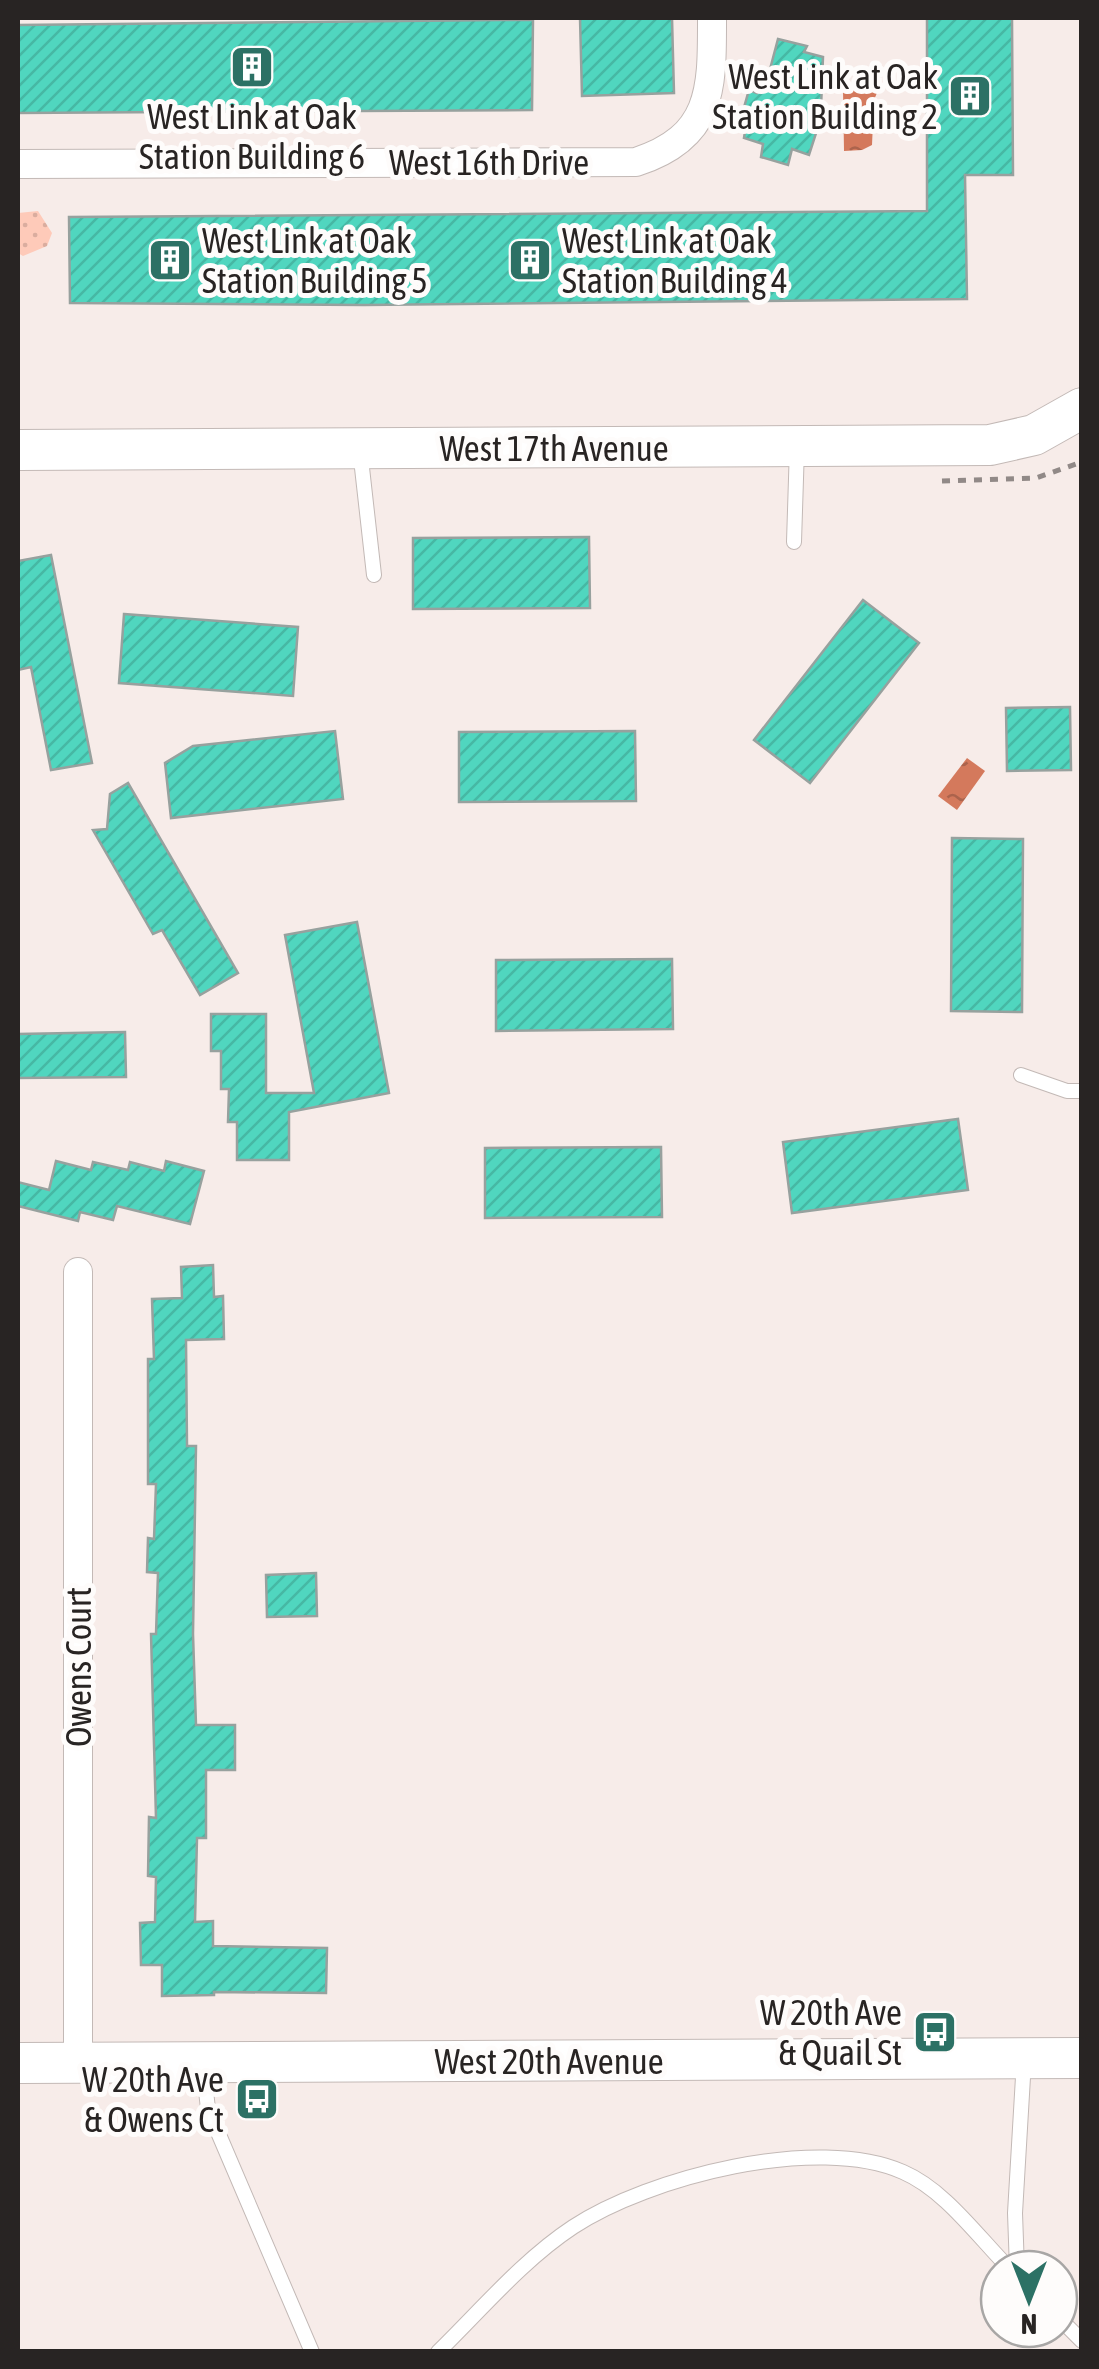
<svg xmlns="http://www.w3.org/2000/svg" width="1099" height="2369" font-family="'Asap Condensed',sans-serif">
<defs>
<pattern id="park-dots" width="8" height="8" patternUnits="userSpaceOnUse" patternTransform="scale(2.5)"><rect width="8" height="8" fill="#fecab9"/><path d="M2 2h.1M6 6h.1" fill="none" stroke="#daad9f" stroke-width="1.8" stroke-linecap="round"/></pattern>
<pattern id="water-ripples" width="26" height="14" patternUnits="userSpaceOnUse" patternTransform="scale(2.5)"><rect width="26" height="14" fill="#d4795c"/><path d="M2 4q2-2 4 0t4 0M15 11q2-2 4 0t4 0" fill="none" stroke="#ac634c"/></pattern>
<pattern id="building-hatch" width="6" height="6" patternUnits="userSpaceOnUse" patternTransform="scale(2.5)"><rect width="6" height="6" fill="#50d6bf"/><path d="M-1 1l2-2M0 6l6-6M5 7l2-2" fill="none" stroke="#46b8a4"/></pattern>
</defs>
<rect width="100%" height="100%" fill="#f7ece9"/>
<polygon fill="url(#park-dots)" points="38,211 52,233 47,246 23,256 18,253 18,213"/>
<g fill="url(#water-ripples)">
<polygon points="869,84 879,88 874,100 872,145 862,150 844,151 843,90 864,90"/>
<polygon points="967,758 985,771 957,810 938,796"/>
</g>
<g fill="url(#building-hatch)" stroke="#97a19e" stroke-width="2.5">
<polygon points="580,18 672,18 674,93 582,96"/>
<polygon points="927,18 1012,18 1013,175 965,175 967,299 364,305 70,303 69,217 927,211"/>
<polygon points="501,20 533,20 532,110 18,113 18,25"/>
<polygon points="778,39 807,46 804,52 823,57 821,108 824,109 824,130 817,130 809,155 792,149 788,165 761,157 763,144 744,138 747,119 741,118 749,90 757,93 763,71 769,73"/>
<polygon points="589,537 590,608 413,609 413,538"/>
<polygon points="51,555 92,763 51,770 31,667 18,670 18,561"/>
<polygon points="863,600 919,643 810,783 754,740"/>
<polygon points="124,614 298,627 293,696 119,683"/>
<polygon points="1070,707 1071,770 1007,771 1006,708"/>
<polygon points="335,731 343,799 171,818 165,763 193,746"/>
<polygon points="635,731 636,801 459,802 459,732"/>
<polygon points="128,783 238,973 200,995 162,930 153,934 93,830 107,829 110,794"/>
<polygon points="952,838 1023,839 1022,1012 951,1011"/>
<polygon points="357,922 389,1093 289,1112 289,1160 237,1160 237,1122 228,1122 229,1089 221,1089 221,1051 211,1051 211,1014 266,1014 266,1093 314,1093 285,935"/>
<polygon points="672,959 673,1029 496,1031 496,960"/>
<polygon points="125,1032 126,1077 18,1078 18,1034"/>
<polygon points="958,1119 968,1190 792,1213 783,1142"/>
<polygon points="661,1147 662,1217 485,1218 485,1148"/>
<polygon points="56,1161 91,1170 93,1162 128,1170 130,1162 164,1171 166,1161 204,1171 190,1224 117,1206 113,1220 80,1212 78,1221 18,1206 18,1182 49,1190"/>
<polygon points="213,1265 214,1297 223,1296 224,1339 186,1340 187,1446 196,1446 193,1634 196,1725 235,1725 235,1770 206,1770 206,1838 197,1838 195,1922 213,1921 213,1946 327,1948 326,1993 214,1992 214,1995 162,1996 162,1965 141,1965 140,1923 155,1922 156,1877 148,1876 149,1817 156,1818 151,1634 156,1634 158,1573 147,1572 148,1538 154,1539 156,1484 148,1484 148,1359 154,1359 152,1299 182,1298 181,1267"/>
<polygon points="316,1573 317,1616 267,1617 266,1575"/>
</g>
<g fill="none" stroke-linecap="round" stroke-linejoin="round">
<g stroke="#c3b9b6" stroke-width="16">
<g id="lane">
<polyline points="360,450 374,575"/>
<polyline points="794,542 797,447"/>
<polyline points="1021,1075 1067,1091 1082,1091"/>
<polyline points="203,2063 208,2109 312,2352"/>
<polyline points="1017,2269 1015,2213 1024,2060"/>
<polyline points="1059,2318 1082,2341"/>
<path d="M438,2352C481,2310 523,2260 573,2227C649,2177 817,2134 903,2172C945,2190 978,2237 1010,2269"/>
</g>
</g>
<g stroke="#c3b9b6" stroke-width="30">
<g id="street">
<path d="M18,164L636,162C714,137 712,87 712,18"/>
<polyline points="78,2063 78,1272"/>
</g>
</g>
<g stroke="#c3b9b6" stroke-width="42">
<g id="secondary">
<polyline points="18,450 990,445 1034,435 1082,408"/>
<polyline points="18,2063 1082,2058"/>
</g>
</g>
<polyline stroke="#918987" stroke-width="5" stroke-dasharray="8 8" stroke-linecap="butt" points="942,481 1036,478 1082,462"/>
<use href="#lane" stroke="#fff" stroke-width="14"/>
<use href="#street" stroke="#fff" stroke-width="28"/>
<use href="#secondary" stroke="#fff" stroke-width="40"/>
</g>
<defs>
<g id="building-square" transform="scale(2.25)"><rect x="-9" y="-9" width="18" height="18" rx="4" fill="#2c7165" stroke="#fefcfb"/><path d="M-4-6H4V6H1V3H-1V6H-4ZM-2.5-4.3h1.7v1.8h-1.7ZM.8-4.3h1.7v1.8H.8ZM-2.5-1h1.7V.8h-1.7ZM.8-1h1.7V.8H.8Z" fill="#fff"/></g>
<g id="bus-square" transform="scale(2.25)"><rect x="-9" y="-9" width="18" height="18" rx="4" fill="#2c7165" stroke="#fefcfb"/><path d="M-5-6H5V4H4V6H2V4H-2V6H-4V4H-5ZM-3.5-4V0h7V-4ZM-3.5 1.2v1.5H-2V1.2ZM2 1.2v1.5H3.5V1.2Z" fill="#fff"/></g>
</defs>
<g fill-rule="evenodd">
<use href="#building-square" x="252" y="67"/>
<use href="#building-square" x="970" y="96"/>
<use href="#building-square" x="170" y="260"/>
<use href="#building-square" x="530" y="260"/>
<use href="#bus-square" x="935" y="2032"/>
<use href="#bus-square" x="257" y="2099"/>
</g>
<g text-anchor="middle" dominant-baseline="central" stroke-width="10" stroke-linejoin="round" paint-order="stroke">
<g font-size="35" fill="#282423" stroke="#fefcfb" text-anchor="end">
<text x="938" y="76">West Link at Oak<tspan x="938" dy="40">Station Building 2</tspan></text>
<text x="252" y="116" text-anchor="middle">West Link at Oak<tspan x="252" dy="40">Station Building 6</tspan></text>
<text x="202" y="240" text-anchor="start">West Link at Oak<tspan x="202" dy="40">Station Building 5</tspan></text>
<text x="562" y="240" text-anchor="start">West Link at Oak<tspan x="562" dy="40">Station Building 4</tspan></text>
<text x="902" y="2012">W 20th Ave<tspan x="902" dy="40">&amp; Quail St</tspan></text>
<text x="224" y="2079">W 20th Ave<tspan x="224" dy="40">&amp; Owens Ct</tspan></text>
</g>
<g font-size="35" fill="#282423" stroke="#fefcfb">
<text x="489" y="162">West 16th Drive</text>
<text x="554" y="448">West 17th Avenue</text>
<text transform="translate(78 1667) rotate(-90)">Owens Court</text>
<text x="549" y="2061">West 20th Avenue</text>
</g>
</g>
<rect width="1099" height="2369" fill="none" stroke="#282423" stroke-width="40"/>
<g transform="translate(1029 2299) rotate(180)"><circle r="48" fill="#fefcfb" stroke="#a8a6a5" stroke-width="2.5"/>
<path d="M0-8L18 38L0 25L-18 38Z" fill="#2c7165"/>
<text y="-15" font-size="28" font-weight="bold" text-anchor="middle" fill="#282423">N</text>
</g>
</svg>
